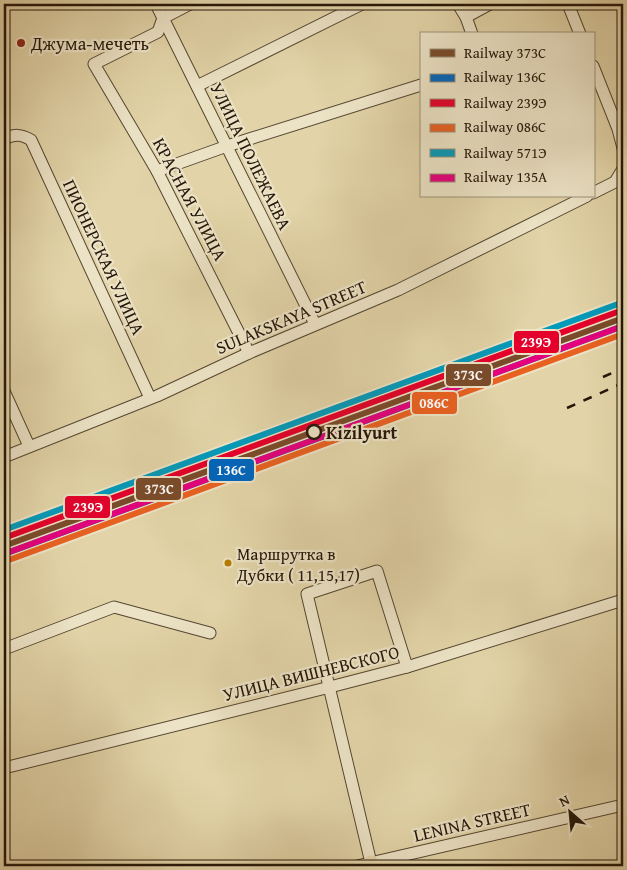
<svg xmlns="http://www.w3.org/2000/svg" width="627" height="870" font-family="'Gentium Book Plus',serif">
<rect width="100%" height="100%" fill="#e2d4a8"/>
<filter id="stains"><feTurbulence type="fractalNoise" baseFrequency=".004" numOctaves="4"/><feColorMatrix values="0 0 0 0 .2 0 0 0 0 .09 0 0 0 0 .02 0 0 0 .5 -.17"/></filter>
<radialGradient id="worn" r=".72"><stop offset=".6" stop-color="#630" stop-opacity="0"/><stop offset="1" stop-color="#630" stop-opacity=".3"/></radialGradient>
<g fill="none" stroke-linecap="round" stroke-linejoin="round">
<g stroke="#544631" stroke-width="13">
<g id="minor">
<polyline points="156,4 315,324"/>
<polyline points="190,4 163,18 158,32 94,64 157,171 249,353"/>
<polyline points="458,4 466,17 472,34"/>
<polyline points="568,4 580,34"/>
<polyline points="466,17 490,4"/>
<polyline points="593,66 618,129 623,148"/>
<polyline points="197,86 362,4"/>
<path d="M4,139C15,134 21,134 31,140L150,398"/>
<polyline points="157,171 227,146 421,85"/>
<polyline points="593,193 615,182 623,169"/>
<polyline points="4,391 29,446"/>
<polyline points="4,457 157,396 249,353 398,290 587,196"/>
<polyline points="4,649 114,607 210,633"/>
<polyline points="4,768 330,687 407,667 623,600"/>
<polyline points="371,863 307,594 377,571 407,667"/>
<polyline points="357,866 623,805"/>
</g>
</g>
<g stroke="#241609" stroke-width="17">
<polyline id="major" points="371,863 371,866"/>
</g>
<use href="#minor" stroke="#ece3c6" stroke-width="11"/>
<use href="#major" stroke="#e2d4a8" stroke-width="15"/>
<g stroke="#241609" stroke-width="2.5" stroke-dasharray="9 9" stroke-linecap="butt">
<polyline points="603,377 623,368"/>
<polyline points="567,408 623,383"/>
</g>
<g stroke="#ece3c6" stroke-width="10">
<polyline id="rail-1" points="4,546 623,318"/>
</g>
<g stroke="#ece3c6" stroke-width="10">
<polyline id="rail-2" points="7,553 623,326"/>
</g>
<g stroke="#ece3c6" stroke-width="10">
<polyline id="rail-3" points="4,538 620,311"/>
</g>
<g stroke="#ece3c6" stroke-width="10">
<polyline id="rail-4" points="9,560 623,334"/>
</g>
<g stroke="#ece3c6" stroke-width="10">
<polyline id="rail-5" points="4,530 618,304"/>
</g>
<g stroke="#ece3c6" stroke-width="10">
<polyline id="rail-6" points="4,554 623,326"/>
</g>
<use href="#rail-1" stroke="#7a4b2a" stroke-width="6"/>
<use href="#rail-2" stroke="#0065bd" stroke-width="6"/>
<use href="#rail-3" stroke="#e4002b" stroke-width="6"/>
<use href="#rail-4" stroke="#e86121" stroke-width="6"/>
<use href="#rail-5" stroke="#049aba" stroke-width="6"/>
<use href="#rail-6" stroke="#e5007d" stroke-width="6"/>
</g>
<circle fill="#8f2418" stroke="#ece3c6" stroke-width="2" cx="21" cy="43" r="5"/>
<circle fill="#ece3c6" stroke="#241609" stroke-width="2.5" cx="314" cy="432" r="7"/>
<circle fill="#b87b03" stroke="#ece3c6" stroke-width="2" cx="228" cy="563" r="4.5"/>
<g text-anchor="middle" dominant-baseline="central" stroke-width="4.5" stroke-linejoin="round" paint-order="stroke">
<g font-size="17" fill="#241609" stroke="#ece3c6" text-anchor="start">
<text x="237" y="553">Маршрутка в<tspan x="237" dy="21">Дубки ( 11,15,17)</tspan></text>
</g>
<g font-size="18" fill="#241609" stroke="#ece3c6" text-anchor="start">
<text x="31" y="43">Джума-мечеть</text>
</g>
<g font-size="18" fill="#241609" stroke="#ece3c6">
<text transform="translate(251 156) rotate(64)">УЛИЦА ПОЛЕЖАЕВА</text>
<text transform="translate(190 199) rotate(62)">КРАСНАЯ УЛИЦА</text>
<text transform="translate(104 257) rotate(65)">ПИОНЕРСКАЯ УЛИЦА</text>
<text transform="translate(291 317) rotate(-23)">SULAKSKAYA STREET</text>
<text transform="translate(311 673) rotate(-14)">УЛИЦА ВИШНЕВСКОГО</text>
<text transform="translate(472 822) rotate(-13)">LENINA STREET</text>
</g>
<g font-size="18" font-weight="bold" fill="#241609" stroke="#ece3c6" text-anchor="start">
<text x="326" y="432">Kizilyurt</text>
</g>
</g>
<g stroke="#ece3c6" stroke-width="2">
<rect x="513" y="330" width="47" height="24" rx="5" fill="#e4002b"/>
<rect x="445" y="363" width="47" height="24" rx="5" fill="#7a4b2a"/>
<rect x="411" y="391" width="47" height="24" rx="5" fill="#e86121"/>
<rect x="208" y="458" width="47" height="24" rx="5" fill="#0065bd"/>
<rect x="135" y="477" width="47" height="24" rx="5" fill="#7a4b2a"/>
<rect x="64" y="495" width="47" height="24" rx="5" fill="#e4002b"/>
</g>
<g font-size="14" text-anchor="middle" font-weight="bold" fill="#fff">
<text x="536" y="347">239Э</text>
<text x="468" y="380">373C</text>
<text x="434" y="408">086С</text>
<text x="231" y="475">136С</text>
<text x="159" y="494">373C</text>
<text x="88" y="512">239Э</text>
</g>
<rect width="627" height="870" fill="none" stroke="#e2d4a8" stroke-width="20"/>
<rect x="5" y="5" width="617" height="860" fill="none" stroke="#241609" stroke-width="2.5"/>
<rect x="10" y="10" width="607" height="850" fill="none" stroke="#241609"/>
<rect x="420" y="32" width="175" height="165" fill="#ece3c6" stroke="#9c917a"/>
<rect x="430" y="49" width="25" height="8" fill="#7a4b2a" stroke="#9c917a"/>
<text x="464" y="58" font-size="15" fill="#241609">Railway 373C</text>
<rect x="430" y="74" width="25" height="8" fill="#0065bd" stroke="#9c917a"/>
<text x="464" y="82" font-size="15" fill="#241609">Railway 136С</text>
<rect x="430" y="99" width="25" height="8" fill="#e4002b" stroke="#9c917a"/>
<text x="464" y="108" font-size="15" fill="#241609">Railway 239Э</text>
<rect x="430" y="124" width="25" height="8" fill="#e86121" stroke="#9c917a"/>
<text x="464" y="132" font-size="15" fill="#241609">Railway 086С</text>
<rect x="430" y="149" width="25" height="8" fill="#049aba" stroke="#9c917a"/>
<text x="464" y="158" font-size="15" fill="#241609">Railway 571Э</text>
<rect x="430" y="174" width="25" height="8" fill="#e5007d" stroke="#9c917a"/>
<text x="464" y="182" font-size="15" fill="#241609">Railway 135А</text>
<g transform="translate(570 812) rotate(333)" stroke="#ece3c6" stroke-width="4" paint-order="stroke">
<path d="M0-4L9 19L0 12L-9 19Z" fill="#241609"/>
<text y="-8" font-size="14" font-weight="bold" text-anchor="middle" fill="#241609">N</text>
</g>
<rect width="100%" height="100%" filter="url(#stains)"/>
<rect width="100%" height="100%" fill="url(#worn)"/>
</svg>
